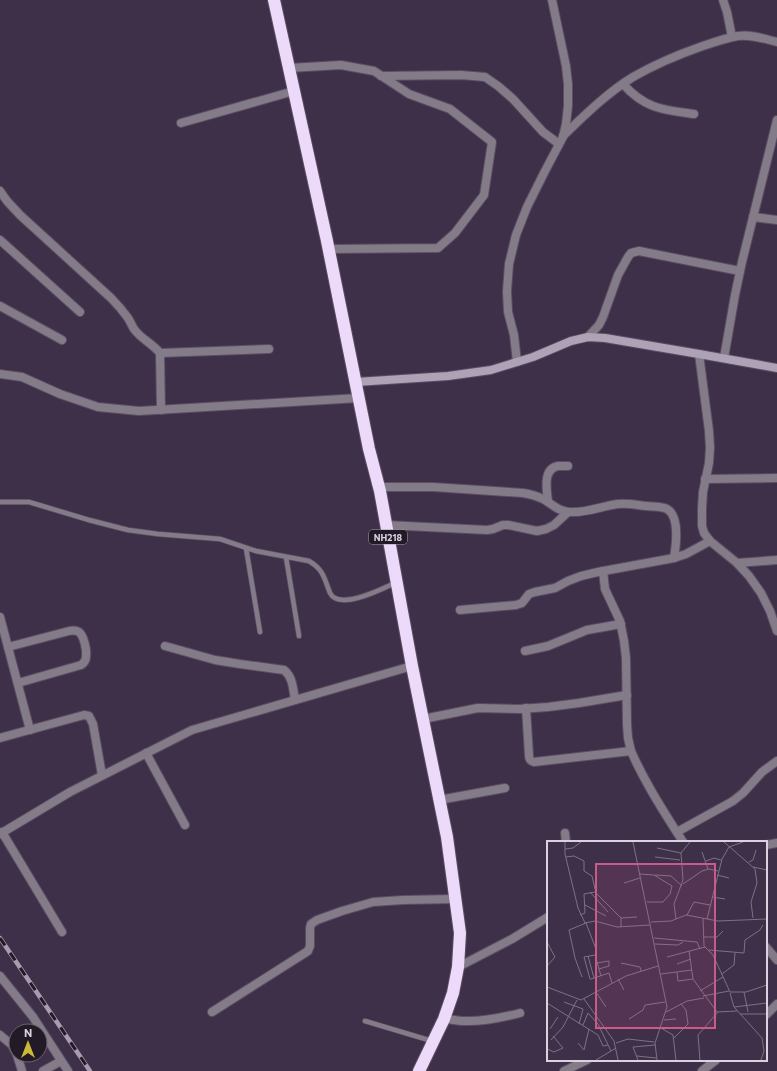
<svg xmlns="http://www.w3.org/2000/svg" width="777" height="1071" font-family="Commissioner,sans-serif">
<rect width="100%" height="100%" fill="#3f3049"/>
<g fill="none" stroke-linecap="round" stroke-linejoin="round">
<g stroke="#5b4d64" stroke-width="6">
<g id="lane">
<path d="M0,502H29L89,520L128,530L158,534L220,539L256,551L309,561C324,570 324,578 330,593C339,611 382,589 395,583"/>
<polyline points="246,548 260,632"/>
<polyline points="286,557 299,636"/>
<polyline points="365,1021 432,1041"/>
</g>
</g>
<g stroke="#5b4d64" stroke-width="10">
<g id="street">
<polyline points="723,0 727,12 732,37"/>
<polyline points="289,68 341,65 374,71 409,94 450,109 492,142 484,195 455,233 438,248 329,249"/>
<polyline points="381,76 461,75 485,77 498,86 513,99 543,132 559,144"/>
<path d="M623,84C645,109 664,110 694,114"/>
<polyline points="181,123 294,91"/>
<path d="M563,136C585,115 607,93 633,77C654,65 677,55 700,47C712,43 725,38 738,36C751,34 765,39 777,42"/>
<path d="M0,191L7,201L20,215L111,298C117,304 123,311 128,318C130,321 132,326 134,329C141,339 153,344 160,353L161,410"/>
<polyline points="753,217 777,220"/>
<polyline points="0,240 80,312"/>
<polyline points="0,306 62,340"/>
<polyline points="588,337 599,325 603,317 618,275 628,257 631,253 639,251 740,271"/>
<polyline points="160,353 269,349"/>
<polyline points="699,354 709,431 710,448 709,463 703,492 702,508 702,526 704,533 710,541 737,563 749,576 761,593 770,611 777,631"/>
<polyline points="724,358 735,295 742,262 777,120"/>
<polyline points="517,362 514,335 508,312 507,291 509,264 516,235 527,207 545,171 563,137 566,124 568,106 568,84 566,66 552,0"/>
<polyline points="0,374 22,377 60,394 98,407 139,411 359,398"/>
<polyline points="705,479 777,478"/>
<path d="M379,487H433L523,493C530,494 537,496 543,499C552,504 559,512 570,512C587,513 602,506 618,504C627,503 637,505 646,506C652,507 661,506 667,509C680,516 676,546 674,558"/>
<path d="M548,502C547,491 542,469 558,466C561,466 565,466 568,466"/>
<polyline points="386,525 487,530 493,529 503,525 508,525 537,531 546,529 554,525 568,512"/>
<polyline points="737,563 777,560"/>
<polyline points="603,571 605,589 620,621 624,641 626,658 627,724 628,738 631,751"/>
<polyline points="460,610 516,605 522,603 529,594 535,592 555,588 568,581 581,576 598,572 674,558 686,554 710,541"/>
<polyline points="0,617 30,730"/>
<path d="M165,646L215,660L240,664L284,670C293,677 293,689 295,700"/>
<path d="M8,647L69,631C73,630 76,630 79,632C84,636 87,650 86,657C86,660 84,663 81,665L18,683"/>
<polyline points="525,651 548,646 587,630 621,624"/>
<path d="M526,708L529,755C529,759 530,761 534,762L631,751C645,783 664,812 683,842"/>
<polyline points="423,719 478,708 520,709 548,707 579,703 627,695"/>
<polyline points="0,738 84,715 89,716 93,724 102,775"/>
<polyline points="146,753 185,825"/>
<polyline points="439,800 505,788"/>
<polyline points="2,832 62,932"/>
<polyline points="677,832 733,801 743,793 762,772 777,761"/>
<polyline points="565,833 566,842"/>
<polyline points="0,834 70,792 192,730 412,666"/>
<polyline points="766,845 777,843"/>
<polyline points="766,947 777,960"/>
<polyline points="458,967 512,939 548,917"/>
<polyline points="0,976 33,1017 68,1071"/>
<polyline points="212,1012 308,951 310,946 310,928 311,924 317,920 342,911 373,902 403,900 455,899"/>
<polyline points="766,1015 777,1004"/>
<path d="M444,1019C451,1019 457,1021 463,1021C483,1022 501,1018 520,1013"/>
<polyline points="0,1035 12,1045 16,1053"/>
<polyline points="17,1055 22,1071"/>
<polyline points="43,1071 61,1061"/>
<polyline points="564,1071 587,1060"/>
<polyline points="702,1071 716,1060"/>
</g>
</g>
<g stroke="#5b4d64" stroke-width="10">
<polyline id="secondary" points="356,382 448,376 491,370 533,357 571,341 588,337 605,338 699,354 777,368"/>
</g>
<g stroke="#5b4d64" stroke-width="14">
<polyline id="highway" points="274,0 327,241 369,449 380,491 412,666 447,837 454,889 460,933 458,967 453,993 444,1019 419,1071"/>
</g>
<use href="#lane" stroke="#837c88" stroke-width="4.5"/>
<use href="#street" stroke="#837c88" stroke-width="8"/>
<use href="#secondary" stroke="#aea2b6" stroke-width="8"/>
<use href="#highway" stroke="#eddafa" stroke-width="12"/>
<g stroke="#a89db0" stroke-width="4.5">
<polyline id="rail" points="0,938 90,1071"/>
</g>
<use href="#rail" stroke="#221b27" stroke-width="3" stroke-dasharray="9" stroke-linecap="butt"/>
</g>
<g text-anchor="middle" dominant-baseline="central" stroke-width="4" stroke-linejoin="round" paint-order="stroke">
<rect fill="#221b27" stroke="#a49ba9" stroke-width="1" x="369" y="530" width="38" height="14" rx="3"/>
<g font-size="9" font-weight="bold" fill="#dbd2e1">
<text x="388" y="537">NH218</text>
</g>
</g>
<g transform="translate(547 841)">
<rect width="220" height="220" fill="#3f3049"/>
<path fill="none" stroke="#7d7186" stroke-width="1" d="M18,1V13L31,67L38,82L48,80L70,86L103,84M86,1L120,166L108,202L110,219M177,1L208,28L210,42L204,61L206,77M110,7L134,12M18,8L26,7L34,1M155,11L161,28M19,16L27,15L37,20V30L45,35L49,52L74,77V86M108,16L133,19M159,20L167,17L174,19M202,21L206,19L209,9M206,26L220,29M93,33L107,34L125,45L123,53L116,61H100M108,34L124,35L135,45M170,34L182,37M77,42L93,37M136,43L155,30L162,28L171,30M43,51L61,71M165,56L178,58M38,64L59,75M33,74L38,72L37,53L48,51M140,74L147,61L163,64M74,77L90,76M156,77L157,105L166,114L183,151H199L220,144M129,78L127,63L136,39L134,12L143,1M160,78L175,18L182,6L196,1M104,81L124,80L139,74L171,80L220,78M157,96H170L176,90M107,97L150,101L153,108M0,101L8,116L0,125M108,103L131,104L136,101M162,109L197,112L198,99L213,89L216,84M142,110L146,138M41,115L47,137M120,116L158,106M50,122L62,120V125L52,128M74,122L93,126L94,130M130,123L144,118M130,131L131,140L146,138L170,171L190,170M114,133L145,129M175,133L187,124L188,112M54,135L48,114L37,116L43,138H44L62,132L65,142M35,136L28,117L22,89L39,82L49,108M71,138L77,149M0,146L34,159L79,135L111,125M153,150L176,136M49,151L59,166M197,151L201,171M183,152L187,166L215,197L217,210L214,219M156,155L182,150M37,158L67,200L71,219M17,161L36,168L32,183M0,162L51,194L56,205L61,204M187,166L220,162M119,171L140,160L157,157M193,173H220M82,178L96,169L98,164L118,161M117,179L129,178M36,184L41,172L51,183L64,210M114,187L126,194L129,219M3,188L11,176M127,197L141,183L139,169L134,163M4,199L16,186L30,159M31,202L37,209L42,188M69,202L81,198L107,201M0,208L7,211L16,207L6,195M90,215L109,217M49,219L69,207M91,219L86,206L108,204M153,219L151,194L171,171"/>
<path fill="#cb598a" fill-opacity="0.15" stroke="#cb598a" stroke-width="2" d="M49,23H168V187H49Z"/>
<rect width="220" height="220" fill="none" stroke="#dbd2e1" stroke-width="2"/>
</g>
<g transform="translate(28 1043)"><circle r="19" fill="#221b27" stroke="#6c6471"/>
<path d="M0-3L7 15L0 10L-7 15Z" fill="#caba3a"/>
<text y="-6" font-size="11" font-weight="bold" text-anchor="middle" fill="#dbd2e1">N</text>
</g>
</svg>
